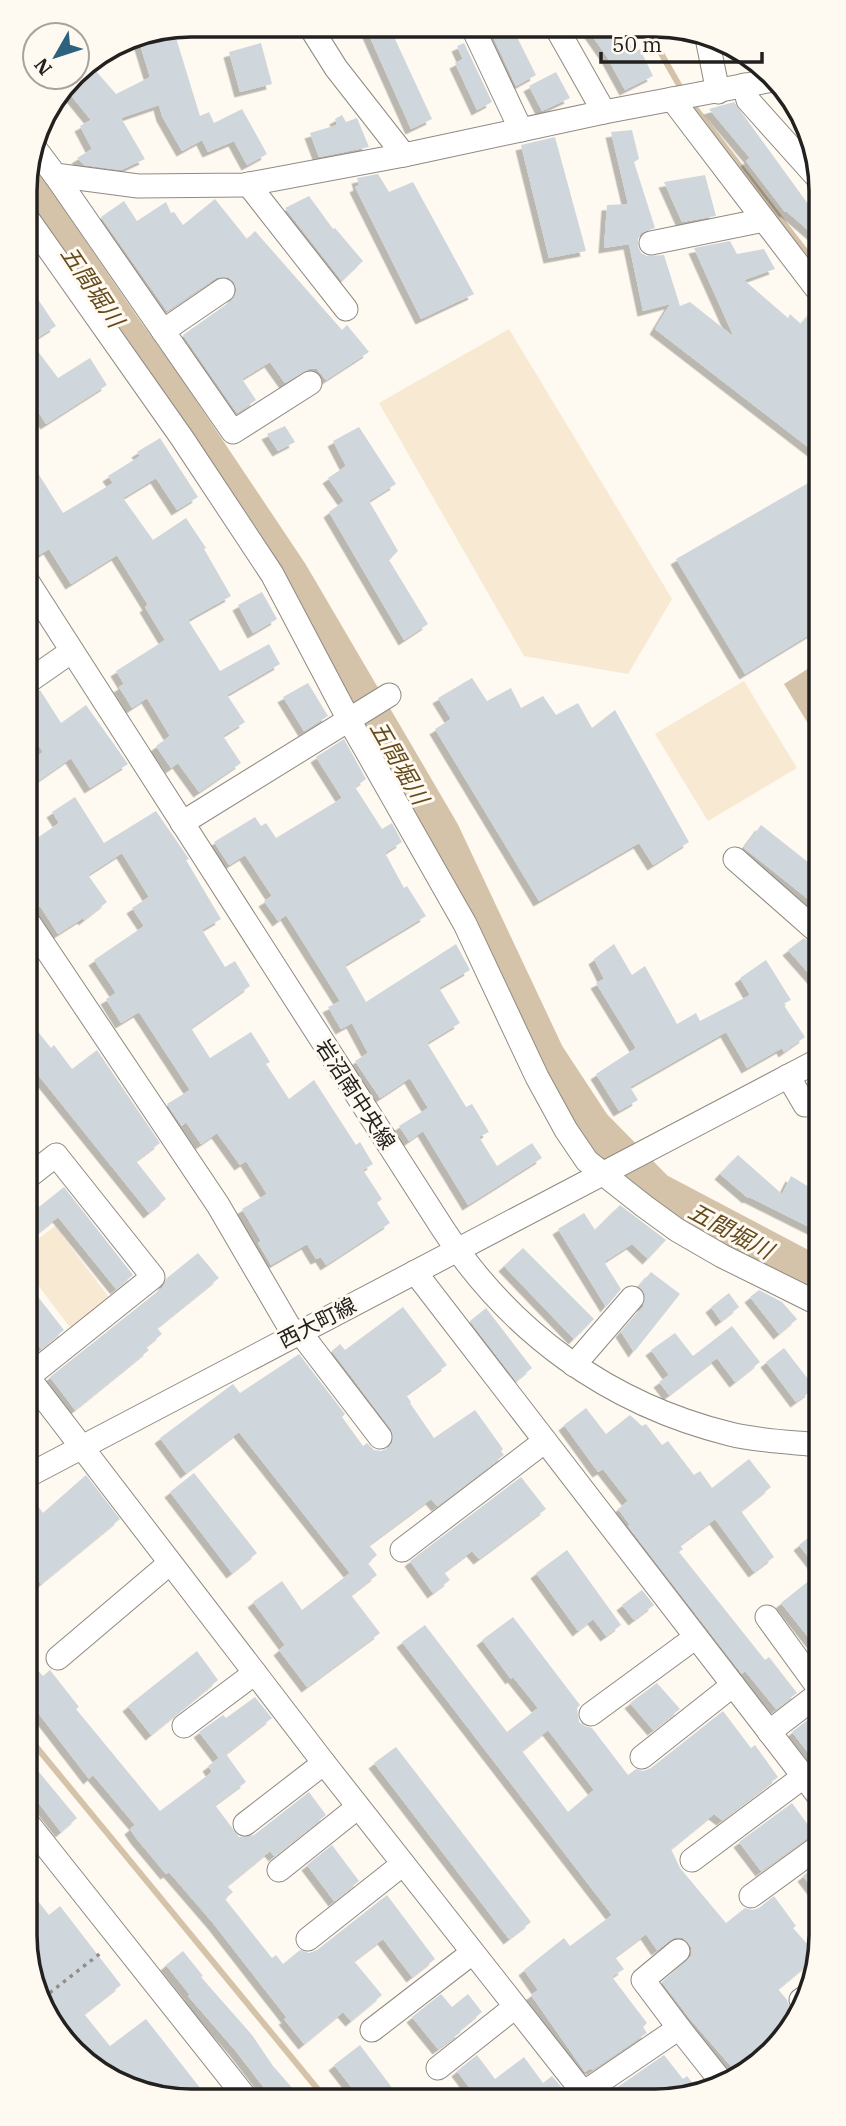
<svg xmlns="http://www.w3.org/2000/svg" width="846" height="2126" font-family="'IBM Plex Serif','Noto Sans JP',serif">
<defs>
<filter id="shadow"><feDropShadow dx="-5.5" dy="5.5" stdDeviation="0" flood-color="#0004"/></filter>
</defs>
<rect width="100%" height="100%" fill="#fef9f1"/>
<g fill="#f8e9d2">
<polygon points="509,329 672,599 628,674 524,656 379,403"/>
<polygon points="744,681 797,768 708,821 655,734"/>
<polygon points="55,1226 111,1300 72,1330 28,1272 28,1247"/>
</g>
<polygon fill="#d4c3a8" points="817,663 818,740 784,684"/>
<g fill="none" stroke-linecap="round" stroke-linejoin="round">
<g stroke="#d4c3a8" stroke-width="6">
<polyline points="646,27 683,92"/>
<polyline points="689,100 816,265"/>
<polyline points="29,1738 325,2098"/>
</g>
<polyline stroke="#d4c3a8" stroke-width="38" points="25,186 124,331 161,382 290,575 441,833 546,1056 592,1126 656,1191 819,1277"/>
</g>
<g fill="#cfd7dd" fill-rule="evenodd" filter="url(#shadow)">
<polygon points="365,26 389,26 432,119 411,129"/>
<polygon points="488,26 512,27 536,75 516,86"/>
<polygon points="586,27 621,27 634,52 640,49 653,76 625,90 607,57"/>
<polygon points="173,28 200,116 209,112 214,123 242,109 267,154 247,165 234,141 208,152 202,140 182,151 162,116 159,105 121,118 145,159 121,170 84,165 77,158 92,149 80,126 91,120 65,88 73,77 77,77 77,71 81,66 88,62 116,94 150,77 138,38"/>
<polygon points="261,43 272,84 240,92 229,52"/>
<polygon points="464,43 492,102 477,110 455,63 463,59 457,46"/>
<polygon points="556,72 570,98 542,111 529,86"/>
<polygon points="734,102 816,215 816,237 786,211 785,212 746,161 750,158 709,109"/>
<polygon points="342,115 346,122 357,118 369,147 319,157 310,133 337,125 335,119"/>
<polygon points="632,130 639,159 634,162 655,228 641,233 638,239 638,246 641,253 647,256 664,255 680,306 690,302 734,337 694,248 730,241 737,254 764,249 775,269 744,280 788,318 790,314 801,324 816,307 817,454 655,329 670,304 643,311 629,244 604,248 607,205 628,204 611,132"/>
<polygon points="555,137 586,251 549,258 521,145"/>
<polygon points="378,174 389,192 413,182 474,294 421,319 355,187 359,185 357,178"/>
<polygon points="705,175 716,216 682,222 664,182"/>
<polygon points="309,196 333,229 335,228 363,261 342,281 285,208"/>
<polygon points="215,199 247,239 255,231 342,330 347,325 369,352 326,380 317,369 309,369 285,383 270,362 242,379 256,400 237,413 183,335 231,301 237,290 234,282 228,277 216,278 167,311 101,217 124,201 137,221 166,202 171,213 174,212 183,225"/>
<polygon points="25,280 56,326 31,342 58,378 90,358 107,385 46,424 25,391"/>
<polygon points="285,426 295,442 278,451 267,434"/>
<polygon points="359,427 396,484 369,501 398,551 389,560 428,624 404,640 329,512 344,501 328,478 346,466 333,441"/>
<polygon points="160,438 198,497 177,510 156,478 123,498 153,540 186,518 206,548 204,549 231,596 188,620 220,671 269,644 280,664 227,695 245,722 223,736 241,763 199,792 178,763 171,768 156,746 170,736 147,698 132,708 119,687 124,684 116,671 165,640 145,607 148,605 117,555 71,584 49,549 39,555 26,533 26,454 63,513 113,483 108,476 140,456 137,452"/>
<polygon points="817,478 817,630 745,674 676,559"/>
<polygon points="262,592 277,619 253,633 238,605"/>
<polygon points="472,678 487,701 511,688 521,708 543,696 556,715 578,703 592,728 615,710 689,842 653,865 639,843 539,901 435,729 451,719 438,698"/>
<polygon points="308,683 328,716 304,731 283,697"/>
<polygon points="40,690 61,723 86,705 128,764 90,788 71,758 38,781 27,764 43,752 26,726 26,697"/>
<polygon points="344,739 366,779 355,787 382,829 392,823 402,842 385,853 404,888 407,886 426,916 345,965 366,1002 456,944 470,970 439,988 460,1023 427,1043 466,1107 472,1104 489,1132 479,1137 497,1166 532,1143 542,1158 468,1205 423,1131 409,1141 399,1126 428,1108 410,1078 380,1098 355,1061 368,1053 352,1023 341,1029 328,1007 340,1001 286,915 278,921 264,901 272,896 245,855 229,865 214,842 255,817 261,826 266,823 276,838 342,798 316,757"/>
<polygon points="75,797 104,843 156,811 189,859 186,860 221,919 202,930 225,967 235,961 250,986 191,1028 210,1058 251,1032 270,1062 266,1064 289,1099 314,1080 356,1145 360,1142 373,1164 363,1170 382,1199 377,1203 390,1223 326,1265 321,1257 316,1259 307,1244 271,1265 258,1243 261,1241 242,1209 267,1194 246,1161 240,1165 217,1133 201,1144 186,1122 182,1126 167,1104 190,1090 139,1012 121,1023 106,999 116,993 94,960 144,926 132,908 149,897 122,853 88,875 107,902 84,920 83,918 58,934 40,906 38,908 27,893 27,845 59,823 52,812"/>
<polygon points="761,825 818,870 818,907 744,848"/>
<polygon points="804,938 818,949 818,984 788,950"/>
<polygon points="614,944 632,975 645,966 677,1024 696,1013 700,1021 750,995 740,978 766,960 791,1000 783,1004 805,1037 784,1052 782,1048 747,1068 726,1032 630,1087 638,1100 619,1111 596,1074 636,1048 596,983 604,979 594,959"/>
<polygon points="27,1018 51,1048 54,1045 72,1069 97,1050 160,1143 136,1161 166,1199 149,1213 27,1061"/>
<polygon points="738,1155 782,1194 791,1176 819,1193 819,1232 749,1197 748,1198 720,1174"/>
<polygon points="64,1187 133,1275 116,1289 58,1217 28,1241 28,1192 39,1207"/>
<polygon points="620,1205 666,1240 648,1259 632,1244 604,1262 621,1289 606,1307 558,1229 584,1213 595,1230"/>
<polygon points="523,1248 594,1319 574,1339 504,1266"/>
<polygon points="198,1253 219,1278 157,1328 162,1334 146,1347 149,1350 75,1410 50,1377 162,1288 167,1278"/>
<polygon points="651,1272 680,1294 634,1352 621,1332 643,1307 645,1294 639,1286"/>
<polygon points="28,1284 64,1330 41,1349 28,1333"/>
<polygon points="759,1290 782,1302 797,1319 779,1334 750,1297"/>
<polygon points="729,1293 739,1307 721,1321 711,1307"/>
<polygon points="403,1307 447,1365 406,1395 411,1402 410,1403 434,1438 475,1410 503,1449 501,1451 504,1455 437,1506 431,1499 369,1545 377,1555 368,1563 377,1575 351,1595 380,1633 307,1687 279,1650 285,1645 253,1602 282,1581 302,1610 350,1573 239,1432 186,1473 160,1438 233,1384 240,1393 299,1354 345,1414 342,1417 363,1446 367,1443 374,1450 381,1451 388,1448 393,1442 391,1429 332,1351 340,1344 345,1350"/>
<polygon points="486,1308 532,1368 516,1381 470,1321"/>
<polygon points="732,1326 760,1362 735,1382 717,1358 669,1395 659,1382 669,1375 651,1350 675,1333 693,1356"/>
<polygon points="784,1348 811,1383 807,1386 811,1391 796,1402 766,1362"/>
<polygon points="586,1408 606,1434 630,1415 642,1426 646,1424 662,1445 668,1441 694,1475 700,1471 712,1488 749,1459 771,1487 741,1511 774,1557 754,1572 715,1519 680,1545 683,1549 679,1552 765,1660 769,1657 797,1693 776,1709 745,1671 742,1674 628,1526 630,1525 618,1509 628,1501 603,1469 598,1472 564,1425"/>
<polygon points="194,1473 257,1553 232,1573 170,1492"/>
<polygon points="86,1475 120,1519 41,1584 29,1570 29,1494 43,1513"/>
<polygon points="521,1477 546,1509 479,1559 472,1551 444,1572 450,1580 433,1593 410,1561"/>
<polygon points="820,1529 820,1652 781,1603 820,1572 799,1545"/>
<polygon points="567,1550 621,1625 606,1636 593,1619 578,1631 536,1573"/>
<polygon points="642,1590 654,1605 634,1620 622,1605"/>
<path d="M513,1617L580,1705L577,1708L579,1722L585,1726L592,1728L628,1775L636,1769L643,1771L651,1768L723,1711L751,1748L755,1745L778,1777L722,1820L714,1814L671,1849L680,1868L726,1923L745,1908L752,1910L759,1908L774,1896L796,1926L793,1928L818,1956L778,1989L787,2000L790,2008L799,2015L780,2044L736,2072L690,2019L662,1982L691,1956L692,1948L683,1938L675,1937L657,1950L646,1934L615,1957L624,1969L612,1977L647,2023L643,2027L647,2033L592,2070L591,2068L585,2072L531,1995L538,1990L524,1970L564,1938L570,1946L612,1915L402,1642L425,1625L507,1732L538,1708L513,1677L511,1679L482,1640ZM548,1730L594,1790L568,1812L522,1751Z"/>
<polygon points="197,1651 218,1680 151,1735 128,1706"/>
<polygon points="29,1661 43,1676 50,1670 79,1707 76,1709 160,1811 212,1772 208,1766 219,1758 199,1732 223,1715 226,1718 255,1697 272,1718 226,1754 246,1782 215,1805 239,1837 254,1835 309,1792 326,1815 274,1856 270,1851 227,1886 233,1892 225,1899 272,1958 276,1955 283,1964 300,1950 309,1953 317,1950 387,1895 435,1959 412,1977 383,1939 354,1961 382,1995 351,2021 343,2012 304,2044 284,2019 287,2018 213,1923 169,1872 166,1874 136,1838 130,1829 135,1825 93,1775 89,1779 29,1701"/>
<polygon points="657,1683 680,1709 653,1730 630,1703"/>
<polygon points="818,1712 820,1716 821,1769 792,1732"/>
<polygon points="396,1747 531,1922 509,1939 374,1763"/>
<polygon points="29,1760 77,1818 61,1832 30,1792"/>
<polygon points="792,1803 814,1833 761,1871 739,1842"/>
<polygon points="332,1845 359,1881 334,1901 307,1865"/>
<polygon points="821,1862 821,1900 803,1876"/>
<polygon points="30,1891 49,1915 60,1906 121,1985 84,2014 110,2046 146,2019 208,2098 159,2098 100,2069 88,2055 83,2059 30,1978"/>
<polygon points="183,1951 203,1976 201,1977 252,2035 273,2066 301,2098 272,2098 235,2050 188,1996 190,1995 166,1965"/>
<polygon points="441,1994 452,2007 468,1994 482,2012 459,2031 461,2032 438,2049 412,2017"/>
<polygon points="360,2045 390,2085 397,2097 359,2097 334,2065"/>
<polygon points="477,2055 495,2079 524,2057 543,2083 552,2076 563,2089 553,2097 471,2097 474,2094 457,2071"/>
<polygon points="664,2055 683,2079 687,2076 701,2094 698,2096 611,2096 609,2093"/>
</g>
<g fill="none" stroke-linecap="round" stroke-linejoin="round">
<g stroke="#8f8a83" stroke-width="25">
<g id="minor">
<polyline points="309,25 336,68 404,155 604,112 773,80"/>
<polyline points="472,26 521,130"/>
<polyline points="556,27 604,112"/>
<polyline points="707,38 718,92"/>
<polyline points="744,85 748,100 816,176"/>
<polyline points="672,99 816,288"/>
<polyline points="34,147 55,175 138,186 244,185 404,155"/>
<polyline points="55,175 233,432 310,383"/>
<polyline points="248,184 346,309"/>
<polyline points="25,215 182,438 272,574 349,720 465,924 537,1077 566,1130 587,1161 644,1206 677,1230 722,1256 819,1304"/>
<polyline points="651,243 764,220"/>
<polyline points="163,331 223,290"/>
<path d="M26,579L443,1229C511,1333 609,1404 730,1434C758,1441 790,1442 820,1445"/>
<polyline points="26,683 72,651"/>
<polyline points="182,823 389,695"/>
<polyline points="735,859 818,932"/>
<polyline points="27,920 218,1205 294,1335"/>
<polyline points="788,1076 805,1105 819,1103"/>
<polyline points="28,1177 56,1155 153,1277 28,1377"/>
<polyline points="415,1272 821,1799"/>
<polyline points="299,1331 380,1437"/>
<polyline points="574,1365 632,1298"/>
<polyline points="28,1377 324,1763 586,2096"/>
<polyline points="29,1475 819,1060"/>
<polyline points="402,1550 545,1441"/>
<polyline points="767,1617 820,1690"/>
<polyline points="58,1658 170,1563"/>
<polyline points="591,1714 696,1637"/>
<polyline points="184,1726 255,1673"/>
<polyline points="769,1732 820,1693"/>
<polyline points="642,1757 733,1685"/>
<polyline points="245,1824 324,1763"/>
<polyline points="30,1826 246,2098"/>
<polyline points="692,1860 803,1777"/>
<polyline points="279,1870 358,1807"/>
<polyline points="751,1896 821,1845"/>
<polyline points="308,1939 403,1864"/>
<polyline points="678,1951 643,1980 679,2028"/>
<polyline points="801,2000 810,1994"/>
<polyline points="372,2030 472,1953"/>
<polyline points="438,2068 515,2007"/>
<polyline points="579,2096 679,2028 721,2081"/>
</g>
</g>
<polyline stroke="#928e89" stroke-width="3.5" stroke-dasharray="3.5 5" stroke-linecap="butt" points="43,1998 102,1952"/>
<use href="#minor" stroke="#fff" stroke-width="23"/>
</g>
<g text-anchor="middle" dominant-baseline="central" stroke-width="6" stroke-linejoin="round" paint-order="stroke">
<g font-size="21" fill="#23211f" stroke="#fef9f1">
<text transform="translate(356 1094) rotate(57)">岩沼南中央線</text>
<text transform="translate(317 1322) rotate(-27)">西大町線</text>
</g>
<g font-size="23" font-style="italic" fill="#644a1c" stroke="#fef9f1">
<text transform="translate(93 286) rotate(56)">五間堀川</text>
<text transform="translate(400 762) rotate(60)">五間堀川</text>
<text transform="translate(731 1230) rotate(28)">五間堀川</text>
</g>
</g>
<path d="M0 0H846V2126H0ZM191 37H655A154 154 0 0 1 809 191V1935A154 154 0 0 1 655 2089H191A154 154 0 0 1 37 1935V191A154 154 0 0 1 191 37Z" fill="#fef9f1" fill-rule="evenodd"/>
<path fill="none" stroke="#23211f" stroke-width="3.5" d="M191 37H655A154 154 0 0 1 809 191V1935A154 154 0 0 1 655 2089H191A154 154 0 0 1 37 1935V191A154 154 0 0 1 191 37Z"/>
<g transform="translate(56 56) rotate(231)"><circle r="33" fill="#fef9f1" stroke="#a6a39d" stroke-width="2"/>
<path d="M0-5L12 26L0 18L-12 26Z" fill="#2e617e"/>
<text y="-10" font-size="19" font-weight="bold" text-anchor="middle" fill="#23211f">N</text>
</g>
<path d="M601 52v10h161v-10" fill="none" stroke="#23211f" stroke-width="3.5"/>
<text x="612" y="52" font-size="21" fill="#23211f" stroke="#fef9f1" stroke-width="5" paint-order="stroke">50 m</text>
</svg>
